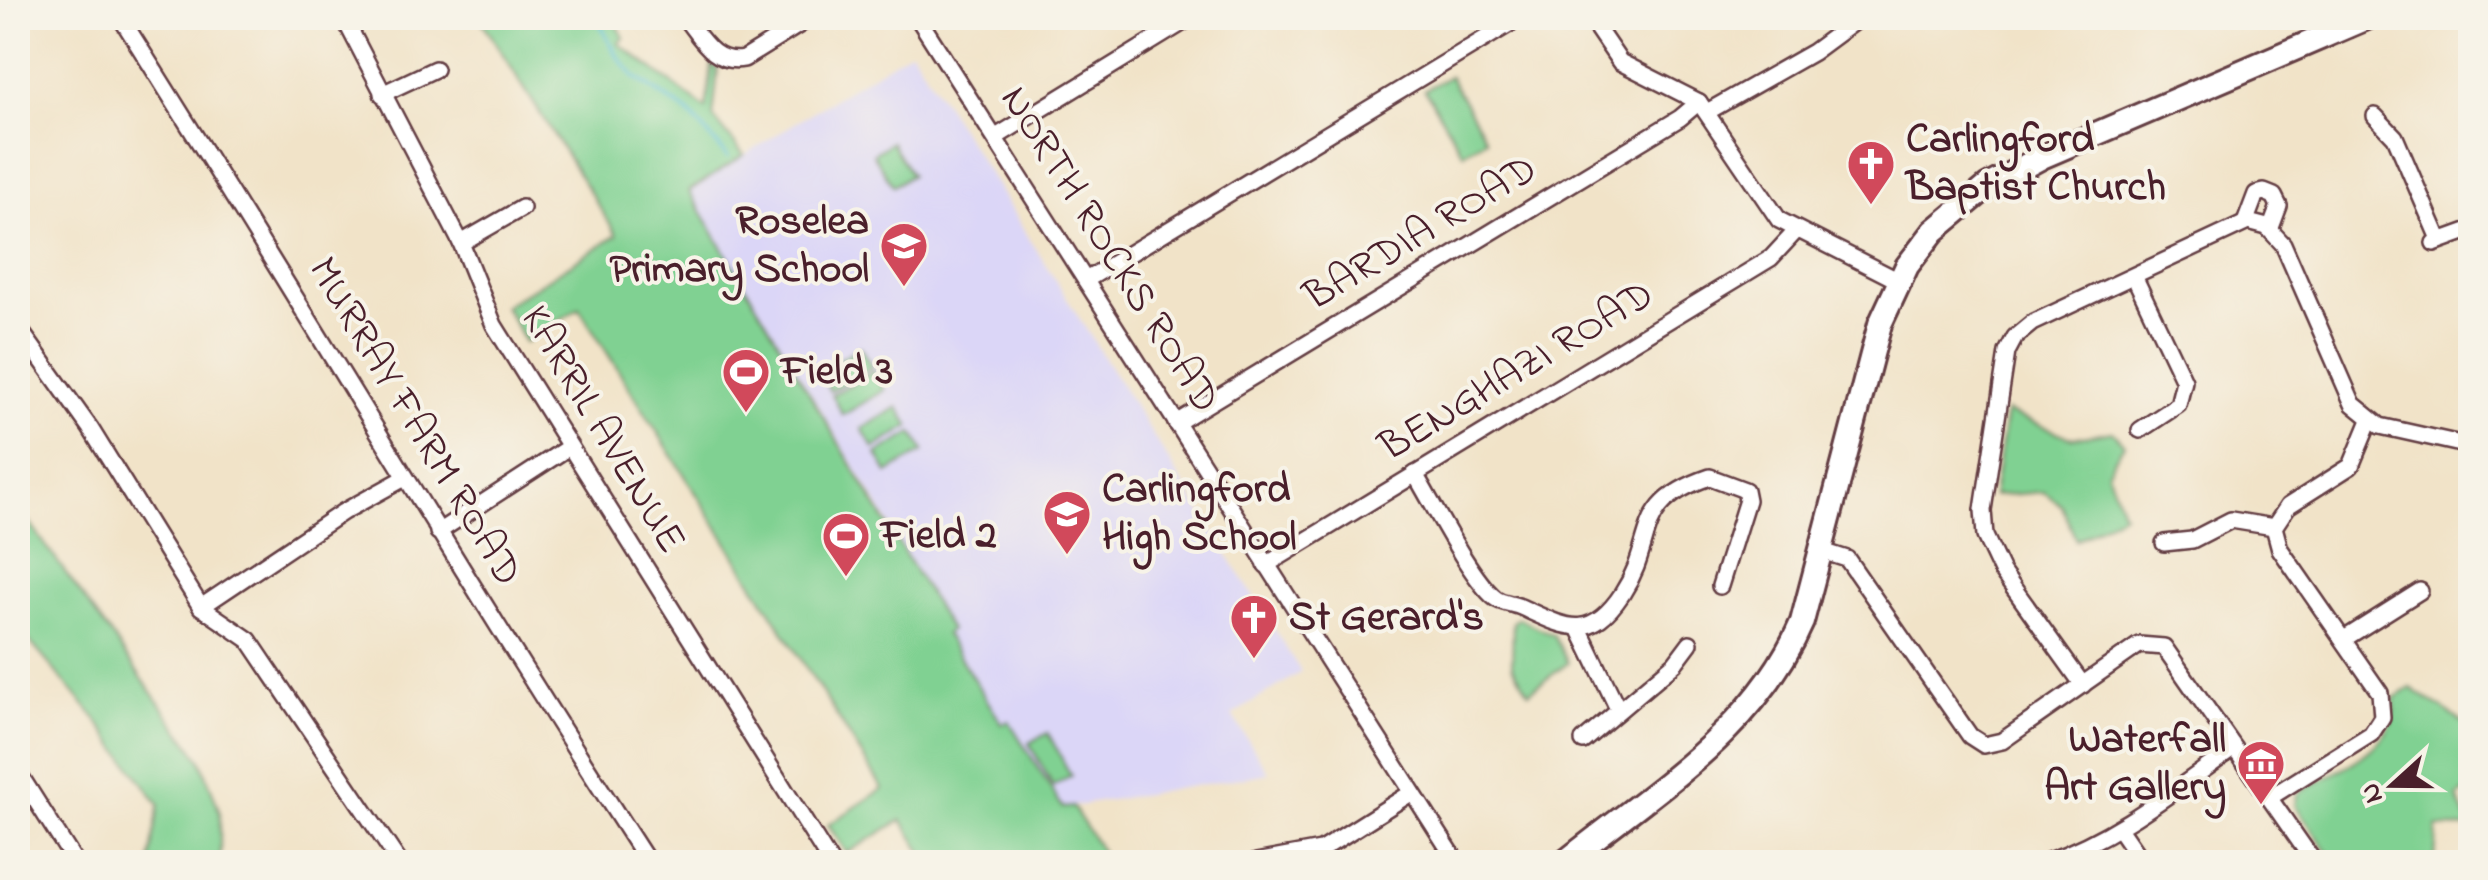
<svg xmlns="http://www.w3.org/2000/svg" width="2488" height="880" font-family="'Indie Flower',sans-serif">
<rect width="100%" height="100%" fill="#f7f3e8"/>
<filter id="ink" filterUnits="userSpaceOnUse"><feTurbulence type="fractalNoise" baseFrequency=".01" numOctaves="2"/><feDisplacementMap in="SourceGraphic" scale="20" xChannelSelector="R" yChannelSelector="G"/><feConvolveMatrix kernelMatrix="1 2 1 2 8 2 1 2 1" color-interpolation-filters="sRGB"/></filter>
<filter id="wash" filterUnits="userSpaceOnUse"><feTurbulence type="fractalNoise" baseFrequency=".0048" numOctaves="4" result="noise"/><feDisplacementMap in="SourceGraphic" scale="40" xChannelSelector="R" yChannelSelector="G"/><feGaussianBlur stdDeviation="2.25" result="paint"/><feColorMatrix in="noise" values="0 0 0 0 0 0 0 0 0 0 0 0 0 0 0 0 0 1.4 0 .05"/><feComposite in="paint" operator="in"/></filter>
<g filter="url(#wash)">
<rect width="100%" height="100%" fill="#f1e3c8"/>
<polygon fill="#dbd6f7" points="911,50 1301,672 1232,715 1269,773 1063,808 1009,721 1002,725 945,633 949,630 895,533 689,190"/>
<g fill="#80d192" stroke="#65785e" stroke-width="2.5">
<polygon points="480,18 614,18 624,38 618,43 706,109 712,65 718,68 713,117 744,155 689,191 950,630 945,634 1002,724 1009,721 1063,808 1073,807 1108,862 929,862 902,820 847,853 828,825 883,789 579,308 525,342 504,306 617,235"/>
<polygon points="1449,76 1486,139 1463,153 1425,90"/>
<polygon points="891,142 911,175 893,186 873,154"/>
<polygon points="860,347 872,367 830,391 818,372"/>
<polygon points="874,371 885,390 843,415 832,395"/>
<polygon points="898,407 910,426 874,448 862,429"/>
<polygon points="2006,412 2072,438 2112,431 2124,444 2107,472 2123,513 2076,540 2062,506 2044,492 1993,496"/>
<polygon points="913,433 924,451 888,473 877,454"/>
<polygon points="18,507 201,760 220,813 220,862 150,862 159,804 92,714 18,628"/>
<polygon points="1518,618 1553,635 1568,663 1529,692 1512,666 1513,622"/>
<path d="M2411,688L2464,723L2470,719V788L2457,797L2470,828L2437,827L2435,862H2335L2295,805L2297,794C2333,772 2400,748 2395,698Z"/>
<polygon points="1048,733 1071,776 1053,786 1029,743"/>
</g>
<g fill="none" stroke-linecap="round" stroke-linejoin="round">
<polyline stroke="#54bed0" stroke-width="4" points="597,18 616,54 635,77 689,113 728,157"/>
</g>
</g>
<g filter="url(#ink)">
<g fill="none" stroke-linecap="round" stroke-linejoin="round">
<g stroke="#633c43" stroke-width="20">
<g id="minor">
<path d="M121,18C299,298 467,584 648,862"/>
<polyline points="344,18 461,243 494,325 830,862"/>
<path d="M685,18C701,38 714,65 744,59L810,18"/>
<polyline points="918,18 1457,862"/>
<polyline points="1590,18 1620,62 1699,102 1779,220 1899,281"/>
<polyline points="2313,18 2324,36"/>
<polyline points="18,19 20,18"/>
<polyline points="382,94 435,69"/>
<polyline points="1707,112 1813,52 1859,18"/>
<polyline points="2375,116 2395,137 2439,239"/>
<polyline points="996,137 1190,18"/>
<polyline points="18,221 21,215"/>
<polyline points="2245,223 2256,194 2264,192 2274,196 2279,206 2270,230"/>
<polyline points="461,243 522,208"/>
<polyline points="2434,243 2470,230"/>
<polyline points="2134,276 2184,381 2178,405 2140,430"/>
<polyline points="1086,280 1519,18"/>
<polyline points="18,327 90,428 201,607 249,640 399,862"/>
<polyline points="1176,423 1680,118 1699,102"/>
<path d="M1415,474C1433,504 1471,579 1495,598C1502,604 1514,603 1523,608C1567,628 1590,642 1622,594C1658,539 1630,504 1710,477L1745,490L1747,500L1720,586"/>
<polyline points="438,532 569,447"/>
<polyline points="2164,543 2192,540 2231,520 2274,527"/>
<polyline points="1822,551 1847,559 1970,736 1984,745 2002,741 2139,645 2164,647 2314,862"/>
<polyline points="1266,565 1771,258 1797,230"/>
<polyline points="201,607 343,512 403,479"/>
<polyline points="1579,628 1618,709"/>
<polyline points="2344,639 2420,591"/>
<polyline points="2083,685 2002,572 1985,536 1983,510 2007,352 2015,337 2032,323 2248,222 2267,227 2283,244 2353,404 2380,426 2470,446"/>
<polyline points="1583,741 1675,663 1690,643"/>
<polyline points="18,772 75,862"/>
<polyline points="2269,798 2371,734 2382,717 2380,693 2280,549 2274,527 2288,506 2351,466 2370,420"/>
<polyline points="2120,830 2142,862"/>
<polyline points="1256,862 1321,850 1411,793"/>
<polyline points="1782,862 1788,862"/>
<path d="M2046,862C2117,837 2173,791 2234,748"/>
</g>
</g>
<g stroke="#633c43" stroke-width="28">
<path id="highway" d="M1565,862C1654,790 1755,731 1802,622L1880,324L1907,266L1934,231L1988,186L2042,157L2367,18"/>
</g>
<use href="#minor" stroke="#fff" stroke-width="15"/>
<use href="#highway" stroke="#fff" stroke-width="22"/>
</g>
</g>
<defs>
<g id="church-pin" transform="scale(2.5)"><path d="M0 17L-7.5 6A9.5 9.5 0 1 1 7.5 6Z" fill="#d1495b" stroke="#f7f3e8"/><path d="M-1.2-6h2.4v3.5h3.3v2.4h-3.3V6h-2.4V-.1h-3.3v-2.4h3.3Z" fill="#fff"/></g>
<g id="school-pin" transform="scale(2.5)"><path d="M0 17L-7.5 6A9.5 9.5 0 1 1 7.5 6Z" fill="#d1495b" stroke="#f7f3e8"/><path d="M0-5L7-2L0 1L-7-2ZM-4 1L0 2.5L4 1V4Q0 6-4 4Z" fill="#fff"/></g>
<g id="stadium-pin" transform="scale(2.5)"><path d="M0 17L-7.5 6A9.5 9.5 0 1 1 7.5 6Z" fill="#d1495b" stroke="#f7f3e8"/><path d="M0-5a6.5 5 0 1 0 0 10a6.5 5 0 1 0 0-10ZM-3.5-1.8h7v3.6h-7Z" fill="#fff"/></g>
<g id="museum-pin" transform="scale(2.5)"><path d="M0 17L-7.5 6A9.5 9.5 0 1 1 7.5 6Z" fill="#d1495b" stroke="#f7f3e8"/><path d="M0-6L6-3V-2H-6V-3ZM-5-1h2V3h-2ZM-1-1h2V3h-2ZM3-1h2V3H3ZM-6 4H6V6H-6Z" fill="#fff"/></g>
</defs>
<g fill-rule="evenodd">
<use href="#church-pin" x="1871" y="164"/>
<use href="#school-pin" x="904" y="246"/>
<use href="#stadium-pin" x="746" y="372"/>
<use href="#school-pin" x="1067" y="514"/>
<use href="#stadium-pin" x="846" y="536"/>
<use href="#church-pin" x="1254" y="618"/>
<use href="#museum-pin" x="2261" y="764"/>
</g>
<g text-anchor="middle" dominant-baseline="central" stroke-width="8" stroke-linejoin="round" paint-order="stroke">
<g font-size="42" font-weight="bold" fill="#4a1f2b" stroke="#f7f3e8" text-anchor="start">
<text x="1906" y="140">Carlingford<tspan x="1906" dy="48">Baptist Church</tspan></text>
<text x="869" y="222" text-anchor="end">Roselea<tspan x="869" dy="48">Primary School</tspan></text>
<text x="781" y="372">Field 3</text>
<text x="1102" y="490">Carlingford<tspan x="1102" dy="48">High School</tspan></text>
<text x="881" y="536">Field 2</text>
<text x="1289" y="618">St Gerard's</text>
<text x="2226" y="740" text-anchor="end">Waterfall<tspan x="2226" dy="48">Art Gallery</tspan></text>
</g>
<g font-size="42" fill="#4a1f2b" stroke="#f7f3e8">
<text transform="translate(1421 234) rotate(-31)">BARDIA ROAD</text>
<text transform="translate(1109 250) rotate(58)">NORTH ROCKS ROAD</text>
<text transform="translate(1517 372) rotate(-31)">BENGHAZI ROAD</text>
<text transform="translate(414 422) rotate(59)">MURRAY FARM ROAD</text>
<text transform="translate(602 430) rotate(59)">KARRIL AVENUE</text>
</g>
</g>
<rect width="2488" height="880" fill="none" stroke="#f7f3e8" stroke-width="60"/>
<g transform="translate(2393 785) rotate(249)" stroke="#f7f3e8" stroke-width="8" paint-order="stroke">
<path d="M0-8L18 38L0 25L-18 38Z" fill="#4a1f2b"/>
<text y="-15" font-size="28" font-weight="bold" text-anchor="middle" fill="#4a1f2b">N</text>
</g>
</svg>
